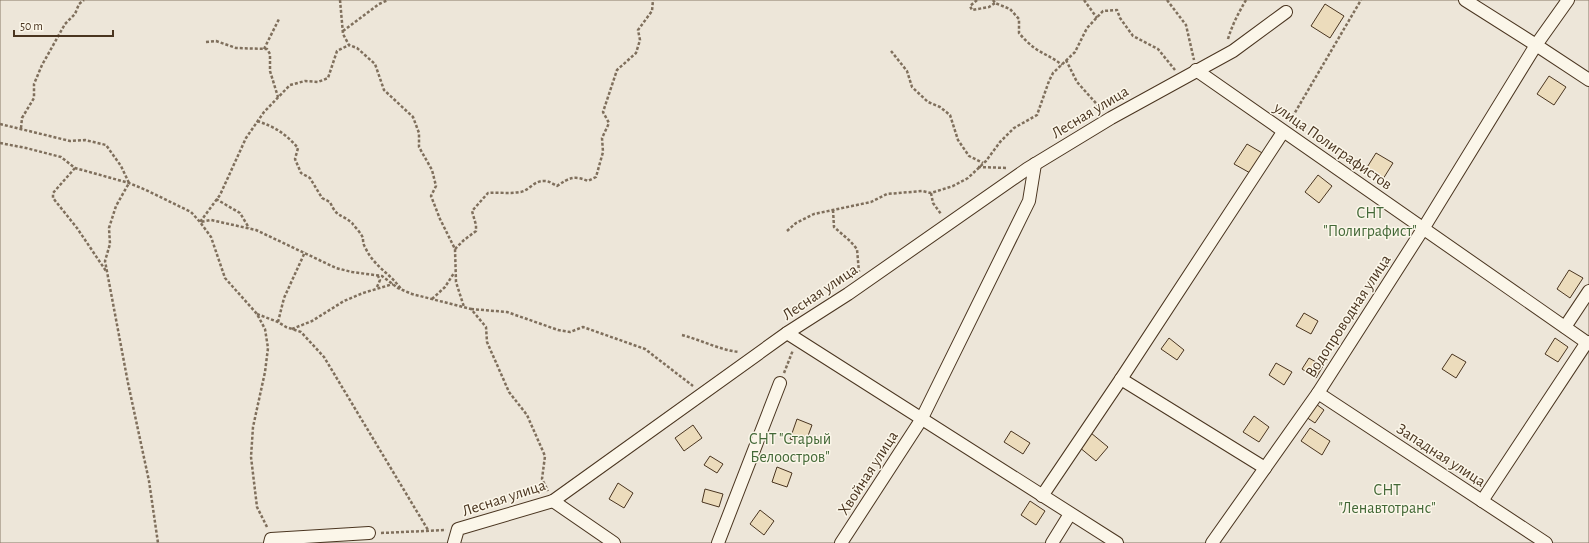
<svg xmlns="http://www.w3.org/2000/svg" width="1589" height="543" font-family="'Alegreya Sans',sans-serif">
<rect width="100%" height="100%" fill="#fbf6e9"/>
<rect fill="#ede6d9" stroke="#887966" x="0" y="0" width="1589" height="543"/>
<g fill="#ecdcbc" stroke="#4a3520">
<polygon points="1325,4 1344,16 1330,38 1311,26"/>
<polygon points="1549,76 1566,87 1554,105 1537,94"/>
<polygon points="1247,144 1264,154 1252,174 1234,164"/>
<polygon points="1376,153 1393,163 1383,179 1366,169"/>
<polygon points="1318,175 1332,186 1319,203 1305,192"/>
<polygon points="1569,270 1583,278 1570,298 1557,289"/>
<polygon points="1304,313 1318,321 1311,334 1296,326"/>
<polygon points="1169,338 1184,350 1177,360 1161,349"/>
<polygon points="1555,338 1568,347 1558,362 1545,354"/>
<polygon points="1452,354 1466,362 1456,378 1442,369"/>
<polygon points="1309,358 1323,366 1316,378 1302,369"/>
<polygon points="1276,363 1292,372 1284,385 1269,375"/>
<polygon points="1316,404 1324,410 1315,423 1306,417"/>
<polygon points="1254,416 1269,427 1259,442 1243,432"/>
<polygon points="797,419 812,425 805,444 790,439"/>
<polygon points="693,425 702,438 684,451 675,438"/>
<polygon points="1310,428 1330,441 1322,455 1301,441"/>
<polygon points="1011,431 1030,443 1023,454 1004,442"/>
<polygon points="1091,433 1108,447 1096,461 1079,447"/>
<polygon points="710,456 723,464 717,473 704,465"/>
<polygon points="777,467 792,473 787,487 772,482"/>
<polygon points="618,483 633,493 624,508 609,499"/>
<polygon points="705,489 723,494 719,507 702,502"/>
<polygon points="1030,501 1045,511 1036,525 1021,515"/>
<polygon points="760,510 774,521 764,535 750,524"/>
</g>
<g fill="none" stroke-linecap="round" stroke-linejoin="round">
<g stroke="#4a3520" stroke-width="14">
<g id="minor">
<polyline points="1465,0 1536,45 1589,80"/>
<polyline points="1196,70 1589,344"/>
<polyline points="1565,327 1589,291"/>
<polyline points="787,333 1117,543"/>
<polyline points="1121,379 1265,468"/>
<polyline points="1318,393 1546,543"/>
<polyline points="1042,496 1121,379 1283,132"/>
<polyline points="553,501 614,543"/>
<polyline points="1482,501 1587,342"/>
<polyline points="270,543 271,539 369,533"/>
<polyline points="454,543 458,529 553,501 787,333 848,294 1027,169 1111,118 1233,51 1286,12"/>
<polyline points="718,543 780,383"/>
<polyline points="841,543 921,420 1029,201 1035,164"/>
<polyline points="1052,543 1070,514"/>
<polyline points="1212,543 1318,393 1423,229 1536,45 1568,0"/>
</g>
</g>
<g stroke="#7f6f5c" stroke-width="2.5" stroke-dasharray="3 2" stroke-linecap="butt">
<polyline points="340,0 343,34 349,45 357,48 375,64 384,90 413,117 419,133 419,147 432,170 436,186 431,196 440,219 455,249 456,282 464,307"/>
<polyline points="977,0 970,6 972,10 989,7 995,3"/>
<path d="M993,0L995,3L1010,9L1019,19V33C1024,39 1030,45 1036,49C1045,55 1054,58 1062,65"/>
<polyline points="1084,0 1097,18"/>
<polyline points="1167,0 1186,25 1194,60"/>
<polyline points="343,31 379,4 388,0"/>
<path d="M1228,39C1232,25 1239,12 1246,0"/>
<polyline points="206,42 216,41 236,48 267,49 270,54 270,71 278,97"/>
<polyline points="264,49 279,19"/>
<polyline points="891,51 907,71 912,87 928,102 940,107 950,115 958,140 969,156 983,163"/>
<polyline points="1066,60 1077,82 1102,110"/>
<path d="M257,121C275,127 285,133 298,148L295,159L301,173L310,178L322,198L330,202C337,218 340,213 352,223C355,227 361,233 363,238C363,241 363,244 365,247C374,267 390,273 401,289"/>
<polyline points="1290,121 1361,0"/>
<polyline points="0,124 70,141 85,140 106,145 121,166 129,183 116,206 109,228 110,244 105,261 128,383 149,481 158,543"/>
<polyline points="21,128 22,118 34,98 34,84 42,65 65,24 75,14 79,4 84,0"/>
<polyline points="0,143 26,148 61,157 75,168 129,183 146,190 191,212 200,222 211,220 256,230 336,268 352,272 382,276 398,288 412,294 471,309 486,327 487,342 509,392 527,415 545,456 542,479 548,491"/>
<polyline points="978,167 1007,168"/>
<polyline points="75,168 53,193 53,198 77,228 106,271"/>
<polyline points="931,193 933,203 941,214"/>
<polyline points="216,199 240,213 249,228"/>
<polyline points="833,210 834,227 850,241 857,249 859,272"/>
<polyline points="787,231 796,223 814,214 871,202 887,194 922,191 931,193 953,186 968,178 986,161 1000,142 1014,128 1037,115 1049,81 1053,73 1075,52 1087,28 1103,11 1117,10 1120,18 1133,36 1158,49 1175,70"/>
<path d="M455,249L464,240L476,231V225L472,211L488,193C498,192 509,194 520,192C529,191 534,180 545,181C549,181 553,184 557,186C569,178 574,175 588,181L596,177L603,152L602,138L609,123L603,112L617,70L636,53L640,40L638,30L652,11L653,0"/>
<polyline points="377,287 380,280 378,276"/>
<polyline points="432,299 445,287 454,273"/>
<polyline points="471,309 507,312 558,330 570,332 583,327 645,349 693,386"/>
<polyline points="257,314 278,322 286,327 301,332 324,357 428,530"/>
<polyline points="278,322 284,298 305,252"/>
<polyline points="292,329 312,321 344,301 363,293 393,284"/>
<path d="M682,335C701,340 720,350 739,352"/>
<polyline points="784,373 793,350"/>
<polyline points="267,527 257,507 251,457 253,427 265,372 268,348 265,329 257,314 225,278 211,237 200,222 220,195 246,138 264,112 290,85 305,81 318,82 328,78 337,51 349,45"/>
<polyline points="381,533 446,530"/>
</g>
<use href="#minor" stroke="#fbf6e9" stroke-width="12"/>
</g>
<g text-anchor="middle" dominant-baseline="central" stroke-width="3" stroke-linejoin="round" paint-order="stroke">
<g font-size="16" fill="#4a3520" stroke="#fbf6e9">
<text transform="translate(1090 112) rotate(-31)">Лесная улица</text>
<text transform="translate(1333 146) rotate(35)">улица Полиграфистов</text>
<text transform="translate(820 292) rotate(-34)">Лесная улица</text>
<text transform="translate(1348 316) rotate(-57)">Водопроводная улица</text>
<text transform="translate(1441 455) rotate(33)">Западная улица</text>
<text transform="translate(868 473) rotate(-57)">Хвойная улица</text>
<text transform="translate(504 498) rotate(-18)">Лесная улица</text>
</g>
<g font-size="16" fill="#436837" stroke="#fbf6e9">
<text x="1370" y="213">СНТ<tspan x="1370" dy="18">"Полиграфист"</tspan></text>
<text x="790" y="439">СНТ "Старый<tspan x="790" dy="18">Белоостров"</tspan></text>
<text x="1387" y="490">СНТ<tspan x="1387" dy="18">"Ленавтотранс"</tspan></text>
</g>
</g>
<path d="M14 30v6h99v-6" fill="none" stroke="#4a3520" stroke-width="2"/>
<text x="20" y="30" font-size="12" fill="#4a3520" stroke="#fbf6e9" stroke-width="3" paint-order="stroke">50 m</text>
</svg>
